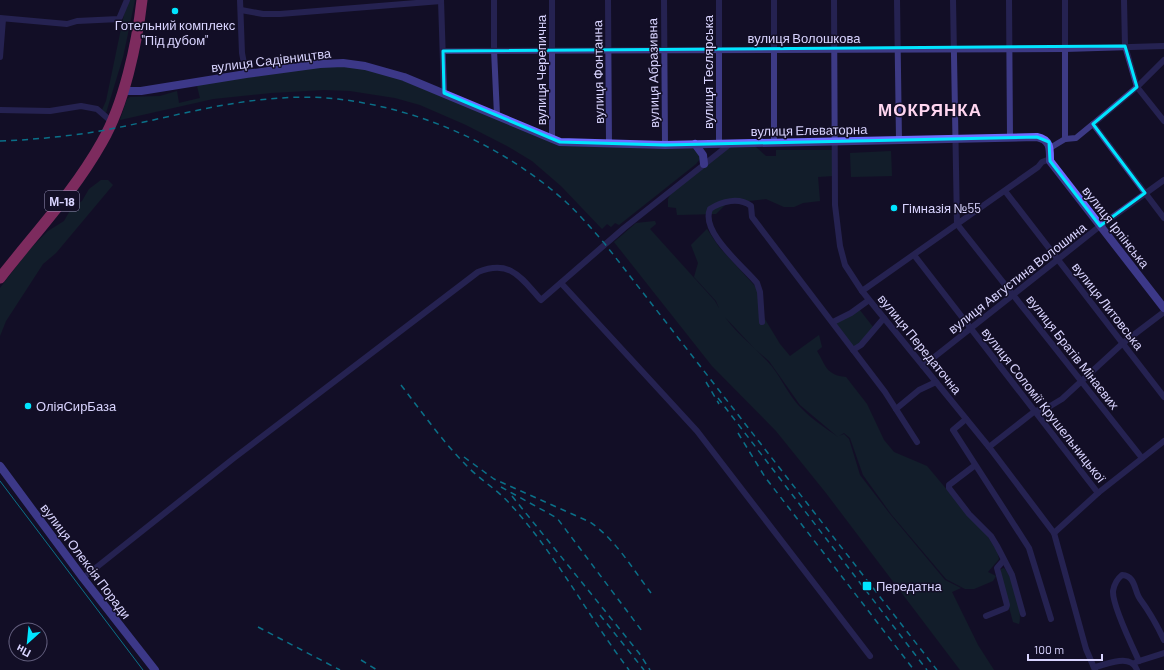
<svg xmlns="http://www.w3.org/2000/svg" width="1164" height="670" font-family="Barlow,sans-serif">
<rect width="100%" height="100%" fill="#130f26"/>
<g fill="#12302f">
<polygon points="127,0 135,0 123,57 106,113 102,110 106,101"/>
<polygon points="328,66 365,68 387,74 543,138 618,147 656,149 692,148 698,152 700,159 696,164 619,225 615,223 611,227 607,224 602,229 561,186 532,161 507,146 466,125 420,105 395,98 350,91 324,90 271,93 213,99 120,120 127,99 130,97 160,96 177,91 179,103 200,98 197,86 202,84"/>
<polygon points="730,147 756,147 766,156 776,156 776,150 833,150 833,176 818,177 820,201 803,203 794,207 784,207 766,199 749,201 731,199 716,214 677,215 676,208 668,207 668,199 671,193"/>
<polygon points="891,151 892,176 851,177 850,153"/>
<polygon points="101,180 108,180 113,185 56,253 43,264 6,321 0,336 0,288 29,250 48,231 64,221 71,209 82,201 89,189"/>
<path d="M655,221L656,224L650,229L715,301C727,326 749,342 767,361C779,373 787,393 799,406C810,418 824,427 838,437L800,405L769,361L755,349L721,313L716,301L694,277L698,263L691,245L707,229L719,247L755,286L763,300V316L780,344L790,356L819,335L822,347L817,351C826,366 826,375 846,377L867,404L884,440L894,452L927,466L974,522L987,535L997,551L999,559L988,572L996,576L993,581L974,589H965L946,579L891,514L863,475L850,438L844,433L839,436L844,434L849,439L860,475L890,514L945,580L961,588L952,592L978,645L994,670H960L826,493L776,431L712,366L614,242L636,223Z"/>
<polygon points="859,309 873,327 858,345 853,347 837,328 836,323"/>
<path d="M1004,568C1013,577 1023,613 1019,624L1013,622L1001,577V569Z"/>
</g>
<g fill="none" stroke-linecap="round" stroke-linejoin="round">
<g stroke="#3d3a85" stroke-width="6">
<polyline points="240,0 242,53 246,74"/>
<polyline points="441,0 444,93"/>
<polyline points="494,0 494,50 497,115"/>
<polyline points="552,0 552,139"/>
<polyline points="608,0 609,144"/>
<polyline points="664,0 665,145"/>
<polyline points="719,0 719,144"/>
<polyline points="774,0 774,143"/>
<polyline points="834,0 835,205 840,246 845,265 862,291 989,447 1054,533 1086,649 1095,670"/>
<polyline points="897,0 899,140"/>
<polyline points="953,0 957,224 1142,458"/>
<polyline points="1009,0 1010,137"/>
<polyline points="1124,0 1125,46 1137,87 1164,121"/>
<polyline points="241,10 263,14 280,14 441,1"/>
<polyline points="0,18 67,24 77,21 119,19 127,0"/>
<polyline points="443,51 1065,49 1164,46"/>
<polyline points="0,57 3,19"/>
<polyline points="0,110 50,111 81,106 97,109 112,122"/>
<polyline points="1093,124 1164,218"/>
<polyline points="1065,139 1065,0"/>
<polyline points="1050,148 1065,139 1076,138 1093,124 1137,87 1164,60"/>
<polyline points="1005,191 1164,397"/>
<polyline points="914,255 1098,493"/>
<polyline points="561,283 697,431 870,656"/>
<polyline points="862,291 1038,167 1042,162 1050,159"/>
<path d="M762,322L760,292L757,283C744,267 700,232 710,209C722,201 739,197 751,206L752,217L885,392L917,442"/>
<polyline points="833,322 851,313 869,300"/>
<polyline points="853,350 861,345 884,318"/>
<polyline points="923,366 1100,226 1164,180"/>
<polyline points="896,409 919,390 936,382"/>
<polyline points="966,419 953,430 1029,548 1051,619"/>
<polyline points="989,447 1035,411 1047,408 1062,399 1123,343 1164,312"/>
<polyline points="974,466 949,485 949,488 969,514 991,536 997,546 1012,575 1023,614"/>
<polyline points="1054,533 1098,493 1164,441"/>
<path d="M83,578L234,458L478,272C511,259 521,278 541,300L624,228L730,144"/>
<polyline points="986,616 1006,608 1007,605 997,568 1003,561"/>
<path d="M1139,661C1132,646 1112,605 1113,591C1114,585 1117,579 1122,575C1136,576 1134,591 1140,599C1151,614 1156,623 1164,640"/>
<polyline points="1136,662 1164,653"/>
<path d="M1095,667C1108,664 1131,653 1137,670"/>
</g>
<g stroke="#6f6bff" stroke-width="8">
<path d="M123,91H141L246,74L320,64L343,63L365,66L404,77L560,142L665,145L1037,137C1051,140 1050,149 1050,161L1164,308"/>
<polyline points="695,144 703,155 704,164"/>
<polyline points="0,466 83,578 155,670"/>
</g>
<path stroke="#ff4fa3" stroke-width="11" d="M0,278C35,233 74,192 102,142C124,104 137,44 142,0"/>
<polyline stroke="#00e5ff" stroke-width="1" points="0,481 143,670"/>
<g stroke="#00e5ff" stroke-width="1.5" stroke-dasharray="6 5" stroke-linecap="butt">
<path d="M0,141C30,140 59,137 88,133C138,125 186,111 236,103C269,98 305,95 338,99C421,109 502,145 565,201C579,214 592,229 605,244L937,670"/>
<polyline points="706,382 719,404"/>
<path d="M401,385C422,412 442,441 466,465C480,480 498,490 511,505C557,556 588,616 629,670"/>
<polyline points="718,398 927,670"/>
<polyline points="738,433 765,477 914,670"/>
<path d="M464,457L494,479L590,522C616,540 632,568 651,593"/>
<polyline points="501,487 557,518 642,631"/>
<polyline points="512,496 639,653 650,670"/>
<polyline points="600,615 644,670"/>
<polyline points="258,627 340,670"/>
<polyline points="361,660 377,670"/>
</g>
</g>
<path d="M0 0H1164V670H0ZM1125,46L1137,87L1093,124L1145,193L1100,226L1050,161L1049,142L1037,137L665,145L560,142L444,93L443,51Z" fill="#130f26" fill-opacity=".55" fill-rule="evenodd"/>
<path fill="none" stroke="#00e5ff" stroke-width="3" stroke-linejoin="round" d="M1125,46L1137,87L1093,124L1145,193L1100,226L1050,161L1049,142L1037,137L665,145L560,142L444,93L443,51Z"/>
<g fill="#00e5ff" stroke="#130f26" stroke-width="1.5">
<circle cx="175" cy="11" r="4"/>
<circle cx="894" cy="208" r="4"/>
<circle cx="28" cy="406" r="4"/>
<rect x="862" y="581" width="10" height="10" rx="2"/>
</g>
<g text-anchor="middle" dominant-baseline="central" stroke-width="3" stroke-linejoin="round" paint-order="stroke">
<rect fill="#130f26" stroke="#9e99be" stroke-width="1" x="45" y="191" width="34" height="20" rx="3"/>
<g font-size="12" font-weight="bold" fill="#d9d4ff">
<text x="62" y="201">М-18</text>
</g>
<g font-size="13" fill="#d9d4ff" stroke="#130f26" text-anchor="start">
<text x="175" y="25" text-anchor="middle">Готельний комплекс<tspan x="175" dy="15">"Під дубом"</tspan></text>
<text x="902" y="208">Гімназія №55</text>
<text x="36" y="406">ОліяСирБаза</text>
<text x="876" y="586">Передатна</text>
</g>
<g font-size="13" fill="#d9d4ff" stroke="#130f26">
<text x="804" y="38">вулиця Волошкова</text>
<text transform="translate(271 60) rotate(-7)">вулиця Садівництва</text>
<text transform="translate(541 70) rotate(-90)">вулиця Черепична</text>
<text transform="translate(598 72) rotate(-91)">вулиця Фонтанна</text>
<text transform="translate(708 72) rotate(-90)">вулиця Теслярська</text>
<text transform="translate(653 73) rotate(-91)">вулиця Абразивна</text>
<text transform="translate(809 130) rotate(-1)">вулиця Елеваторна</text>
<text transform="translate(1116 227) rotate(52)">вулиця Ірпінська</text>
<text transform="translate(1017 278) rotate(-38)">вулиця Августина Волошина</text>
<text transform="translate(1108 306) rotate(52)">вулиця Литовська</text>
<text transform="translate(920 344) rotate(51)">вулиця Передаточна</text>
<text transform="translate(1073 352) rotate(52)">вулиця Братів Мінаєвих</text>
<text transform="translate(1044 405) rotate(52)">вулиця Соломії Крушельницької</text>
<text transform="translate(86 561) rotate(53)">вулиця Олексія Поради</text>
</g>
<g font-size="17" font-weight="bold" letter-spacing="1" fill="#ffd6f0" stroke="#130f26">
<text x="930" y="109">МОКРЯНКА</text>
</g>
</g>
<g transform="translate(28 642) rotate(207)"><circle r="19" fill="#130f26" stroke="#625e7d"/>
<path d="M0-3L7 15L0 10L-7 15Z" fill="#00e5ff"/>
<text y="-6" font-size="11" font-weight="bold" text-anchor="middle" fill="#d9d4ff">Пн</text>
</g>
<path d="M1028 654v6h74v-6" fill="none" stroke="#d9d4ff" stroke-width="2"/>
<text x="1034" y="654" font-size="12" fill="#d9d4ff" stroke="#130f26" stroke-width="3" paint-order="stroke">100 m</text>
</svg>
